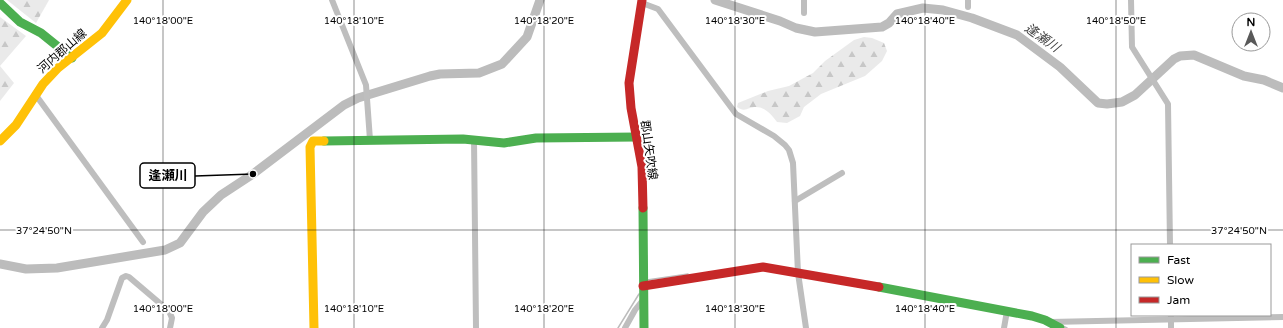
<svg xmlns="http://www.w3.org/2000/svg" width="1283" height="328" font-family="'Varela Round','Noto Sans JP',sans-serif">
<defs>
<pattern id="forest-firs" width="22" height="20" patternUnits="userSpaceOnUse"><rect width="22" height="20" fill="#eaeaea"/><path d="M5 1l3.5 6h-7zM16 11l3.5 6h-7z" fill="#c7c7c7"/></pattern>
</defs>
<rect width="100%" height="100%" fill="#fff"/>
<g fill="url(#forest-firs)">
<polygon points="7,0 49,0 36,23"/>
<polygon points="0,17 26,36 0,66 14,83 0,101"/>
<path d="M864,37L872,38L884,43L887,51L882,61L865,76L821,94L804,107L800,116L787,123L777,122C772,115 765,107 756,107C748,107 745,113 737,107L738,103L768,91L789,86L813,73L825,61L854,40Z"/>
</g>
<g fill="none" stroke-linecap="round" stroke-linejoin="round">
<g stroke="#bcbcbc" stroke-width="1.5">
<polyline points="647,280 688,274"/>
<polyline points="1063,326 1067,328"/>
<polyline points="618,328 639,294"/>
</g>
<g stroke="#bcbcbc" stroke-width="9">
<polyline points="715,0 780,21 796,28 815,32 882,27 889,23 897,14 923,8 943,10 972,18 1017,35 1060,67 1098,103 1107,104 1122,102 1135,95 1174,59 1180,56 1194,55 1244,76 1264,80 1283,88"/>
<polyline points="0,264 26,269 57,268 165,250 180,243 203,212 221,195 253,174 344,105 358,98 430,76 440,74 479,73 502,64 527,37 540,0"/>
</g>
<g stroke="#bebebe" stroke-width="6">
<polyline points="332,0 366,85 370,140"/>
<polyline points="804,0 804,13"/>
<polyline points="968,0 968,7"/>
<polyline points="1131,0 1132,47 1168,104 1170,245"/>
<polyline points="642,3 658,9 736,114 774,136 785,145 789,150 793,163 798,273 806,328"/>
<polyline points="35,94 143,242"/>
<polyline points="474,139 476,328"/>
<polyline points="795,201 842,173"/>
<polyline points="1171,315 1171,328"/>
<polyline points="1050,322 1283,317"/>
<polyline points="102,328 107,320 122,278 126,276 129,277 169,311 172,318 170,328"/>
<polyline points="625,328 635,310 643,300"/>
<polyline points="1004,328 1007,311"/>
</g>
<g stroke="#4caf50" stroke-width="9">
<polyline points="0,3 20,22 41,33 72,58"/>
<polyline points="324,141 463,139 504,143 536,138 637,137"/>
<polyline points="643,208 644,328"/>
<polyline points="879,287 1032,316 1045,320 1060,328"/>
</g>
<g stroke="#ffc107" stroke-width="9">
<polyline points="0,141 16,125 43,84 58,68 102,33 127,0"/>
<polyline points="314,328 310,147 313,141 324,141"/>
</g>
<g stroke="#c62828" stroke-width="9">
<polyline points="642,0 629,83 631,108 642,167 643,208"/>
<polyline points="643,286 763,267 879,287"/>
</g>
</g>
<path fill="none" stroke="#000" stroke-width="1" stroke-opacity="0.45" d="M163,0V328M354,0V328M544,0V328M735,0V328M925,0V328M1116,0V328M0,230H1283"/>
<g text-anchor="middle" dominant-baseline="central" stroke-width="4" stroke-linejoin="round" paint-order="stroke">
<g font-size="12" fill="#000" stroke="#fff">
<text transform="translate(62 51) rotate(-41)">河内郡山線</text>
<text transform="translate(649 150) rotate(82)">郡山矢吹線</text>
</g>
<g font-size="13" font-style="italic" fill="#414141" stroke="#fff">
<text transform="translate(1042 38) rotate(35)">逢瀬川</text>
</g>
</g>
<g font-size="10" text-anchor="middle" fill="#000" stroke="#fff" stroke-width="4" stroke-linejoin="round" paint-order="stroke">
<text x="163" y="24">140°18'00"E</text>
<text x="354" y="24">140°18'10"E</text>
<text x="544" y="24">140°18'20"E</text>
<text x="735" y="24">140°18'30"E</text>
<text x="925" y="24">140°18'40"E</text>
<text x="1116" y="24">140°18'50"E</text>
<text x="44" y="234">37°24'50"N</text>
<text x="1239" y="234">37°24'50"N</text>
<text x="163" y="312">140°18'00"E</text>
<text x="354" y="312">140°18'10"E</text>
<text x="544" y="312">140°18'20"E</text>
<text x="735" y="312">140°18'30"E</text>
<text x="925" y="312">140°18'40"E</text>
</g>
<path fill="none" stroke="#000" stroke-width="1.5" d="M253 174L195 176"/>
<circle fill="#000" stroke="#fff" stroke-width="1.5" cx="253" cy="174" r="4"/>
<rect fill="#fff" stroke="#000" stroke-width="1.5" x="140" y="163" width="55" height="25" rx="4"/>
<g font-size="13" text-anchor="middle" font-weight="bold" fill="#000">
<text x="168" y="180">逢瀬川</text>
</g>
<rect x="1131" y="244" width="140" height="72" fill="#ffffff" stroke="#999999"/>
<rect x="1139" y="257" width="20" height="6" fill="#4caf50" stroke="#999999"/>
<text x="1167" y="264" font-size="12" fill="#000000">Fast</text>
<rect x="1139" y="277" width="20" height="6" fill="#ffc107" stroke="#999999"/>
<text x="1167" y="284" font-size="12" fill="#000000">Slow</text>
<rect x="1139" y="297" width="20" height="6" fill="#c62828" stroke="#999999"/>
<text x="1167" y="304" font-size="12" fill="#000000">Jam</text>
<g transform="translate(1251 32)"><circle r="19" fill="#ffffff" stroke="#999999"/>
<path d="M0-3L7 15L0 10L-7 15Z" fill="#595959"/>
<text y="-6" font-size="11" font-weight="bold" text-anchor="middle" fill="#000000">N</text>
</g>
</svg>
